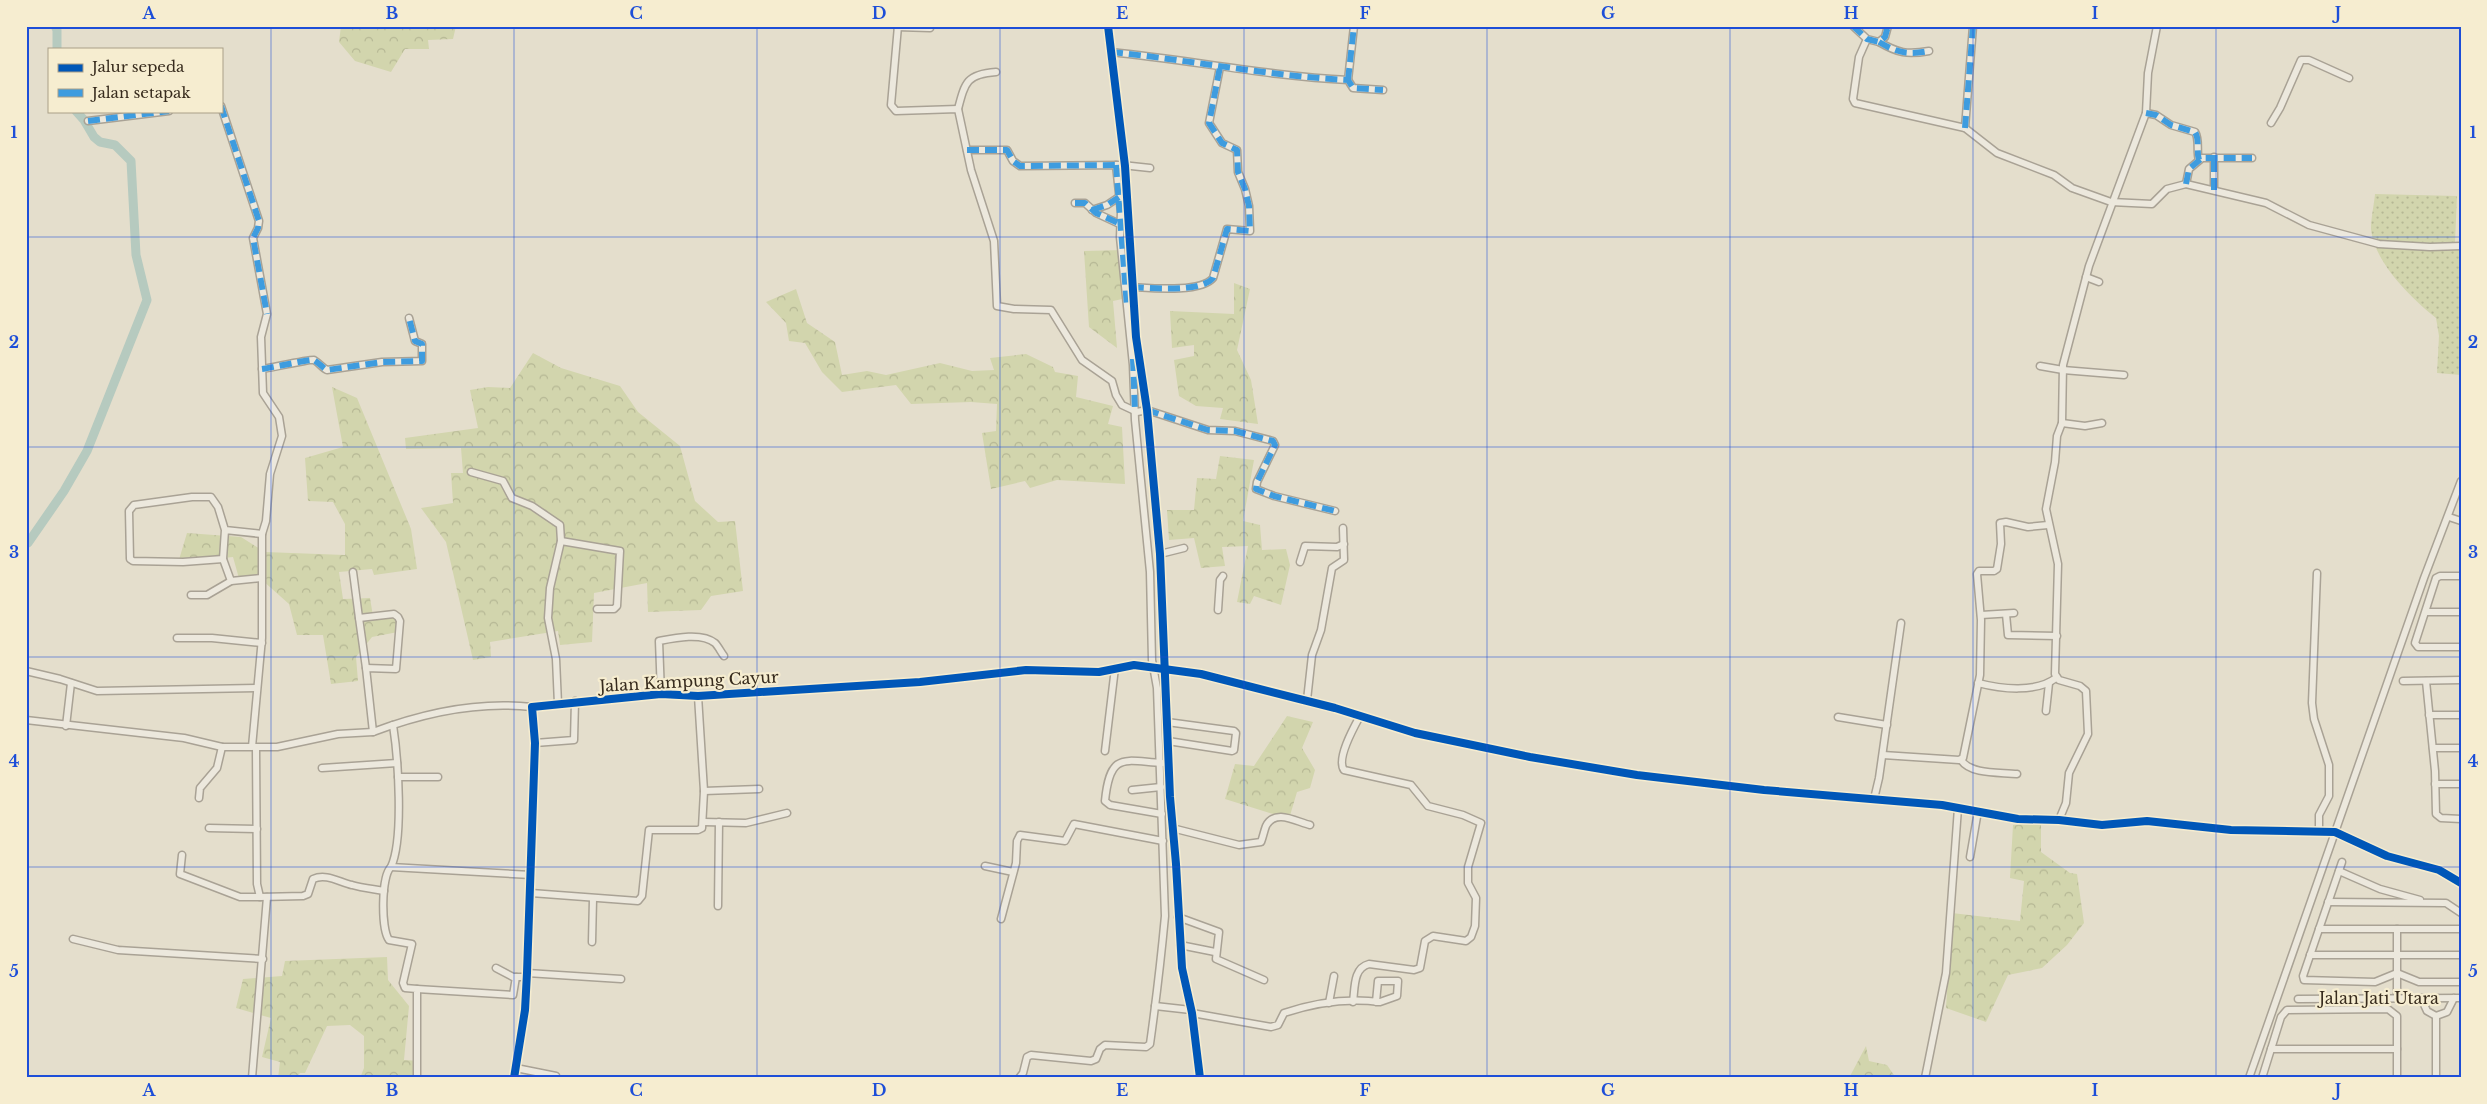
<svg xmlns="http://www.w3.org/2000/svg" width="2487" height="1104" font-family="'Libre Baskerville',serif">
<defs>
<pattern id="grass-dots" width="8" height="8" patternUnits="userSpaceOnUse" patternTransform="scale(1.25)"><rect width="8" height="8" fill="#d2d5ad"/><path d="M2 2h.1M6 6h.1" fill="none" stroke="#b5b794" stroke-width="1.8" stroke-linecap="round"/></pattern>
<pattern id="forest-crowns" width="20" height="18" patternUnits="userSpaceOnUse" patternTransform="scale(1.25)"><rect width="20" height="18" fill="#d2d5ad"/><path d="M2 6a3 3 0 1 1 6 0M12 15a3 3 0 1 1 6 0" fill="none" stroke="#b5b794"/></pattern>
</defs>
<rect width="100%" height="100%" fill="#e4decc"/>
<path fill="url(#grass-dots)" d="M2375,194L2457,196L2455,242H2461V375L2437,373L2439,336L2436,318C2411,298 2374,262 2371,229C2371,218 2374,205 2375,194Z"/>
<g fill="url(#forest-crowns)">
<polygon points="341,26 456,26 453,39 428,40 429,49 405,49 391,72 355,61 339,42"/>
<polygon points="1124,250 1127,298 1113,301 1117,348 1089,327 1084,251"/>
<polygon points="1234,283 1250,289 1237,350 1251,380 1258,424 1220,419 1223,408 1196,406 1179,396 1174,360 1194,356 1194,345 1172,348 1170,311 1234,314"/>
<polygon points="796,289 807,323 835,342 842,375 867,371 886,375 940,363 972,371 994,370 990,358 1026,354 1053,367 1055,372 1078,376 1076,397 1113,406 1108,424 1122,427 1125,484 1057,480 1030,488 1025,481 991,489 982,433 996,431 997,404 971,402 911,404 896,385 842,392 822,372 805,343 789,341 786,323 766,302"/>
<polygon points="533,353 561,368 620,386 638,412 680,446 695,501 718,522 735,521 743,591 711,596 701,610 648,612 647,583 594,593 592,642 560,645 558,631 490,642 491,657 473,660 446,542 421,508 453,503 451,473 463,473 461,448 406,449 405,438 478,428 470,390 488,387 510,388"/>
<polygon points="332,387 357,398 411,529 417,569 374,575 372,569 339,572 343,599 370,598 373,616 401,616 403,631 372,637 356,657 358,681 331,684 323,635 297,635 289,604 262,580 240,582 233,557 178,563 187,533 241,537 265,552 345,555 345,524 333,502 308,501 305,458 343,447"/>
<polygon points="1220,456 1254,460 1243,521 1260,525 1262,550 1286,549 1290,565 1281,605 1254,596 1250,604 1237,602 1248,546 1222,547 1225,566 1201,568 1194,538 1169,540 1167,510 1194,510 1197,478 1216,479"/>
<polygon points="1287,716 1313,722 1302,748 1315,770 1310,788 1297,792 1289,819 1225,799 1235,764 1254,766"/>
<polygon points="2041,823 2041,852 2070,873 2077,874 2084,923 2067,945 2042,968 2008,975 1986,1022 1946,1008 1952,913 2020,921 2024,881 2010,878 2013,825"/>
<polygon points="387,957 388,980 409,1006 404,1060 421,1061 419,1078 360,1078 364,1068 364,1036 350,1025 327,1026 305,1073 300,1073 296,1078 278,1078 280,1062 262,1057 271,1018 236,1008 243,979 282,976 285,961"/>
<polygon points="1866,1046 1869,1061 1887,1065 1896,1078 1849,1078"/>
</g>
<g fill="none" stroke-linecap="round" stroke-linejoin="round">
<g stroke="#b6cabf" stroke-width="9">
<polyline points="55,26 57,30 57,49"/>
<polyline points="28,543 64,491 87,451 147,300 136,255 131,161 115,145 100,142 94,137 84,120 76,111"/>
</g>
<g stroke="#a9a295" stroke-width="9">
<g id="minor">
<polyline points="898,26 891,105 896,111 958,109 971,170 994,241 997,306 1014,309 1051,310 1082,360 1112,381 1116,395 1122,405 1137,412 1147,410 1208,430 1235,431 1273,441 1275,445 1257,482 1256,489 1274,496 1335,511"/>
<polyline points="1108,26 1125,166 1136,337 1147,410 1160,554 1170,797 1176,864 1182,968 1192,1013 1200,1078"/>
<polyline points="1853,26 1867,39 1879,42 1885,37 1888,26"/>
<polyline points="897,27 930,28"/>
<polyline points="1867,39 1859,57 1853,99 1855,103 1965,128 1997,153 2054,175 2072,188 2111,202 2152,204 2167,189 2186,184 2266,203 2309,225 2379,244 2430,247 2461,246"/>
<path d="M1879,42C1898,53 1907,55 1929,51"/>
<path d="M1111,52C1190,60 1269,76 1348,80L1353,88L1383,90"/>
<polyline points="1348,80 1354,26"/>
<path d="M958,109C965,82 967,74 996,72"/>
<path d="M2146,113L2156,115L2171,125L2195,132C2200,140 2196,151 2199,160"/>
<polyline points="88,121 169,111"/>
<polyline points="2271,123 2280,108 2301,60 2309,60 2349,78"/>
<polyline points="1965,128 1973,26"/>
<polyline points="967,150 1007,150 1013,161 1020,166 1122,165 1150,168"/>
<polyline points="2186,184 2189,169 2202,158 2252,158"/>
<polyline points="2214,190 2214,157"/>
<polyline points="1075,203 1085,203 1096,213 1124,226"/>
<polyline points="1092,210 1107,205 1119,197"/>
<polyline points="2086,277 2099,282"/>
<path d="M1132,287C1150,288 1201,293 1213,278L1227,229L1250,231L1249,206L1245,189L1238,172L1237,150L1222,143L1209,123L1220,67"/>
<polyline points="2040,366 2063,370 2124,375"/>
<path d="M262,369C270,368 311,359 314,360C319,363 323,368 327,370L382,362L422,361V344L415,341L409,318"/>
<polyline points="2062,423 2085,426 2102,423"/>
<polyline points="471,472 503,481 512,498 532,506 560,525 561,541 550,588 548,618 556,659 558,704"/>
<polyline points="2449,517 2461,521"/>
<polyline points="225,530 223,559 183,562 133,561 130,559 129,511 134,505 192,497 211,497 218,507 225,530 262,534"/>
<polyline points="561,541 620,551 617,606 614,609 597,609"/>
<polyline points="1160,554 1184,548"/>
<polyline points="223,559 231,581"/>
<polyline points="1300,562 1305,546 1337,547 1344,544"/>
<path d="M353,572L359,618L394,614L398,617L400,621L396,669L366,668L373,732C423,713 478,701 532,707"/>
<polyline points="2317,573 2312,703 2314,719 2329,765 2329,796 2319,815 2319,831"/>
<polyline points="2461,576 2440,576 2436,578 2415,643 2418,647 2461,647"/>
<polyline points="191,595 207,595 231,581 261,578"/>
<polyline points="1218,610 1220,580 1223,576"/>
<polyline points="2426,612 2461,612"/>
<polyline points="2006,614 2008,635 2057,636"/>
<polyline points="1981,615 2014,613"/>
<polyline points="359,618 366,668"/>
<polyline points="177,638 212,638 262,643"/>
<polyline points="26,671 60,679 97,691 256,688"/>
<polyline points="2403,681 2461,680"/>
<polyline points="2426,681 2435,771 2436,814 2441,818 2461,819"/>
<path d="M1978,683C2001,689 2036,693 2056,678"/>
<path d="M661,694L659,641C674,638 702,632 715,643C718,646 721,652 724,656"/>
<polyline points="1307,700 1312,655 1321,630 1332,568 1344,560 1343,528"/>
<polyline points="2046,711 2049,683"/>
<polyline points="2429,715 2461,715"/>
<polyline points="1838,717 1887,725"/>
<polyline points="26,720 184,738 222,747"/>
<polyline points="1167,722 1234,731 1236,733 1234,750 1232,751 1168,741"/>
<path d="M393,725C398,757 404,839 391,867L531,875"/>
<polyline points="66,726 71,683"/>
<polyline points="535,743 574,740 575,701"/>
<polyline points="254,747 277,747 338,734 373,732"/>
<polyline points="2433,748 2461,748"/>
<path d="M256,749L257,884L260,897L303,896L308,894L313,879C326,873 339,882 352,885C362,888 373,889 384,891"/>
<polyline points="1105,751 1115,668"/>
<polyline points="1883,755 1959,760 1963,758 1980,675 1981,620 1977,574 1979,571 1994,571 1997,569 2001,544 2000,523 2006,522 2028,527 2048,525"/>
<path d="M1961,760C1971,775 2000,772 2017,774"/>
<polyline points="322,768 397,763"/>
<polyline points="398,777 438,777"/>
<polyline points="2435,784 2461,784"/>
<polyline points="1132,790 1161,787"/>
<polyline points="704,791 759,789"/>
<polyline points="199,798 200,788 217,768 222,747 252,747 262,638 262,534 266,521 270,474 282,436 279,417 263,393 261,337 267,314 253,238 258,228 259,221 221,106"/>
<polyline points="1874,799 1879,778 1901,623"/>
<path d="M1162,814L1110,805L1105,801C1110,751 1124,761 1162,763"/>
<polyline points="2059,820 2066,803 2069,773 2088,734 2086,691 2080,686 2059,680 2055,674 2058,564 2046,509 2055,462 2057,436 2062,423 2063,365 2089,266 2146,113 2148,73 2157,26"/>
<polyline points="704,822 746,823 787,813"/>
<polyline points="209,828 257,829"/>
<path d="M1172,828L1239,845L1261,842C1263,837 1264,831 1266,826C1275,808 1297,822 1310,825"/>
<polyline points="182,855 180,874 240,897 260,897"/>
<polyline points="1970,857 1978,811"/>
<polyline points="2342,862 2303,976 2304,980 2375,982 2397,973 2419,982 2461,982"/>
<polyline points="985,866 1013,872"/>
<path d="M391,867C381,876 381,929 389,940L412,944L403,983L405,988L417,989V1078"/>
<polyline points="2339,871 2380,889 2420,900"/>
<polyline points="531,893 638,901 642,896 649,830 698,830 702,828 704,791 698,696"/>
<polyline points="2328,902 2446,903 2461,913"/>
<polyline points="718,906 719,822"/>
<polyline points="1178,917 1219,932 1216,959 1264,980"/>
<polyline points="1001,919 1016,863 1017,841 1020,835 1065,841 1074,824 1163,841"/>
<polyline points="2319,929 2461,929"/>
<polyline points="2397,929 2397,998"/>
<polyline points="73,939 118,950 263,959"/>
<polyline points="592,942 593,899"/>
<polyline points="1180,945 1215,952"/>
<polyline points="2310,955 2461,955"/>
<polyline points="496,968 513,977 527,977"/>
<polyline points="527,973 621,979"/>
<polyline points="417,989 513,995 516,977"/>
<polyline points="2421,998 2427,1011 2436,1016 2447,1012 2454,998"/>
<polyline points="2298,999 2461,998"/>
<path d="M1353,1002C1355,988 1353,968 1369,964L1414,970L1420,968L1425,941L1433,936L1466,941L1471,937L1475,926L1476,898L1468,883V867L1481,823L1463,815L1428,806L1411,785L1344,770C1336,759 1354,727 1360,716"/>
<polyline points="1329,1003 1334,976"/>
<polyline points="1155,1006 1191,1010"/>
<path d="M1192,1013L1271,1027L1278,1025L1284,1013C1314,1003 1349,998 1380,1002L1397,996L1398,981H1378L1376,1002"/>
<polyline points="2436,1016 2436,1078"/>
<polyline points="2271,1049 2397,1049"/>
<polyline points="516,1068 556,1076"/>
<polyline points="252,1078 267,897"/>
<polyline points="514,1078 525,1010 527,973 535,743 532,707 661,694 698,696 920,682 1026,670 1099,672 1134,665 1201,674 1335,708 1415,733 1530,757 1637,775 1764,790 1942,805 2018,819 2059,820 2102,825 2147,821 2231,830 2335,832 2387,856 2439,870 2461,883"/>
<path d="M1019,1078L1023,1073L1027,1057L1031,1055L1091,1061L1096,1059L1100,1049L1105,1045L1146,1047L1150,1044C1156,1001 1161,959 1165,916L1157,688L1152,660L1150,572L1135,420L1133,365L1120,237L1121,212L1116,165"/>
<polyline points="1925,1078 1946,973 1958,808"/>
<polyline points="2249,1078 2424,578 2461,481"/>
<polyline points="2262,1078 2281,1017 2287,1010 2388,1009 2397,1016 2397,1078"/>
</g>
</g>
<use href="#minor" stroke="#ece8dd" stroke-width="6"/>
<g stroke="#3e9cdf" stroke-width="6" stroke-dasharray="12 6" stroke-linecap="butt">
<polyline points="1853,26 1867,39 1879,42 1885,37 1888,26"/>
<path d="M1879,42C1898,53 1907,55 1929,51"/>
<path d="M1111,52C1190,60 1269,76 1348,80L1353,88L1383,90"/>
<polyline points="1348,80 1354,26"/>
<polyline points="221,106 259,221 258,228 253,238 267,314"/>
<path d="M2146,113L2156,115L2171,125L2195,132C2200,140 2196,151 2199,160"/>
<polyline points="88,121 169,111"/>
<polyline points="1965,128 1973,26"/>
<polyline points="967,150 1007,150 1013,161 1020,166 1121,165"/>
<polyline points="1116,165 1127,307"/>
<polyline points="2186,184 2189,169 2202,158 2252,158"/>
<polyline points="2214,190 2214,157"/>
<polyline points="1075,203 1085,203 1096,213 1125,226"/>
<polyline points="1092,210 1107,205 1119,197"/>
<path d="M1132,287C1150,288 1201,293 1213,278L1227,229L1250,231L1249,206L1245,189L1238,172L1237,150L1222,143L1209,123L1220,67"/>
<polyline points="1133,359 1135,412"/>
<path d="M262,369C270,368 311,359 314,360C319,363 323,368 327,370L382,362L422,361V344L415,341L409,318"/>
<polyline points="1147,410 1208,430 1235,431 1273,441 1275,445 1257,482 1256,489 1274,496 1335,511"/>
</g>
<g stroke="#f6edd0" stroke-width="11">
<g id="cycleway">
<polyline points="1108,26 1125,166 1136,337 1147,410 1160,554 1170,797 1176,864 1182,968 1192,1013 1200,1078"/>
<polyline points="514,1078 525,1010 527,973 535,743 532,707 661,694 698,696 920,682 1026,670 1099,672 1134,665 1201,674 1335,708 1415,733 1530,757 1637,775 1764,790 1942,805 2018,819 2059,820 2102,825 2147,821 2231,830 2335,832 2387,856 2439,870 2461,883"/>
</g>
</g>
<use href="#cycleway" stroke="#0057b8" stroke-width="8"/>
</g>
<path fill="none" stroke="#1d4ed8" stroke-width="1" stroke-opacity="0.55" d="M271,26V1078M514,26V1078M757,26V1078M1000,26V1078M1244,26V1078M1487,26V1078M1730,26V1078M1973,26V1078M2216,26V1078M26,237H2461M26,447H2461M26,657H2461M26,867H2461"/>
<g text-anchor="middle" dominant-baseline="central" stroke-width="4.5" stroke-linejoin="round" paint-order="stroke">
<g font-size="16" fill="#372b1d" stroke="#f6edd0">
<text transform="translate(689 681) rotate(-3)">Jalan Kampung Cayur</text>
<text x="2379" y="998">Jalan Jati Utara</text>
</g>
</g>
<rect width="2487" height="1104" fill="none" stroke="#f6edd0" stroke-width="55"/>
<rect x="48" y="48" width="175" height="65" fill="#f6edd0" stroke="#aa9f88"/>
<rect x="58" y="64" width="25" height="8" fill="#0057b8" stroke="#aa9f88"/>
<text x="92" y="72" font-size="15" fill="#372b1d">Jalur sepeda</text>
<rect x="58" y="89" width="25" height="8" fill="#3e9cdf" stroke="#aa9f88"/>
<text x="92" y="98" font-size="15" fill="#372b1d">Jalan setapak</text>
<rect x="28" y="28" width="2432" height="1048" fill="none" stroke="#1d4ed8" stroke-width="2"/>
<g font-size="16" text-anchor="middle" font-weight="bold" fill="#1d4ed8">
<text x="149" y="19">A</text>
<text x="392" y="19">B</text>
<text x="636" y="19">C</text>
<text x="879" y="19">D</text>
<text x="1122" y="19">E</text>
<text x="1365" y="19">F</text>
<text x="1608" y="19">G</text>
<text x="1851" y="19">H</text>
<text x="2095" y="19">I</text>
<text x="2338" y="19">J</text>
<text x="14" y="138">1</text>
<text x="2473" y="138">1</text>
<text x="14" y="348">2</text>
<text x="2473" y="348">2</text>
<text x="14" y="558">3</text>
<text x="2473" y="558">3</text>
<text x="14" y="767">4</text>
<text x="2473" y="767">4</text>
<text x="14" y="977">5</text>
<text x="2473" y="977">5</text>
<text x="149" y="1096">A</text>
<text x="392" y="1096">B</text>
<text x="636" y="1096">C</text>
<text x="879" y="1096">D</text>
<text x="1122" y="1096">E</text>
<text x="1365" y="1096">F</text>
<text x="1608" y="1096">G</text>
<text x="1851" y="1096">H</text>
<text x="2095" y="1096">I</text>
<text x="2338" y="1096">J</text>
</g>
</svg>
